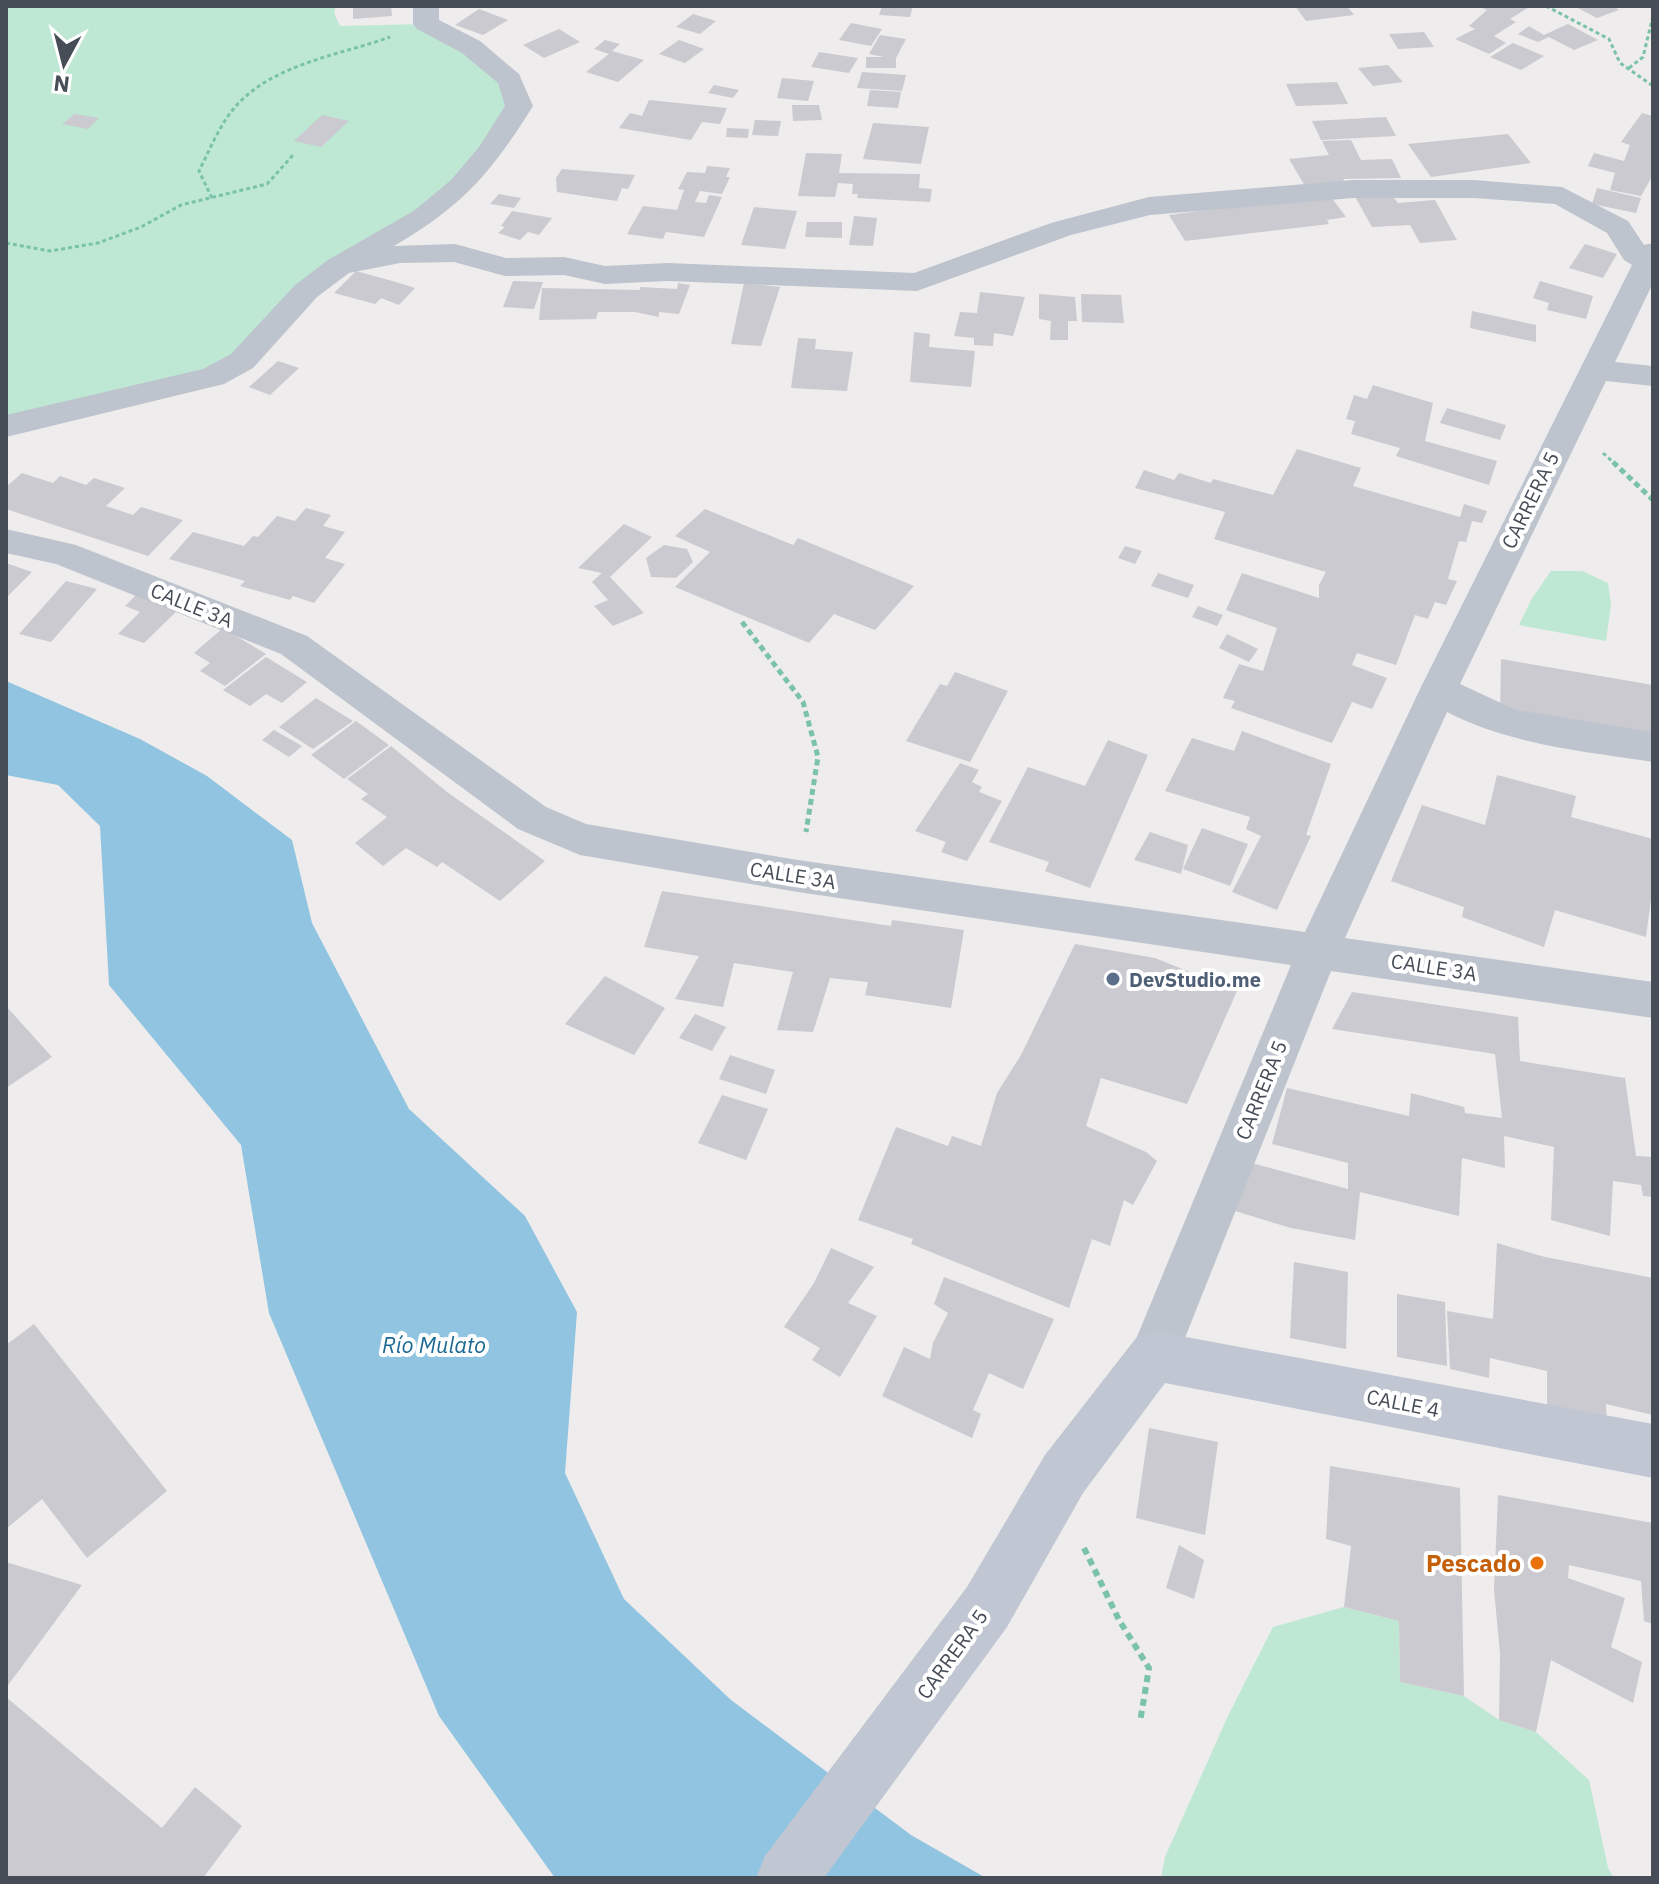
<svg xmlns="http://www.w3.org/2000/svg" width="1659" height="1884" font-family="'IBM Plex Sans',sans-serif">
<rect width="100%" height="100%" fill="#eeecec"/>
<g fill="#bee8d4">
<polygon points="6,6 336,6 334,13 340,26 426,24 471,47 519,106 461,186 339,266 242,361 6,426"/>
<polygon points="1551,571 1582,571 1608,583 1611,604 1606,641 1519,625 1531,600"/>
<polygon points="1344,1607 1399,1621 1400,1682 1464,1696 1499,1720 1536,1732 1589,1780 1608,1868 1614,1878 1161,1878 1165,1857 1228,1716 1273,1627"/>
</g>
<polygon fill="#90c4e0" points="6,681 140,739 207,776 292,840 312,923 409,1109 525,1216 577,1312 565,1473 624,1599 731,1700 911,1835 986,1878 555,1878 439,1716 269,1313 241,1145 109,985 100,826 58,785 6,775"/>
<g fill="#cacad0">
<polygon points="353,6 391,6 392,16 353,19"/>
<polygon points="882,6 913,6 910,17 879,15"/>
<polygon points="1295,6 1347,6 1354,15 1306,21"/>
<polygon points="1478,6 1531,6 1510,19 1516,22 1494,36 1506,43 1489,54 1455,39 1475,29 1469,26 1487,10"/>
<polygon points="1574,6 1613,6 1619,10 1597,18"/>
<polygon points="479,9 508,20 483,35 455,25"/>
<polygon points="693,14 716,21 700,34 676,27"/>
<polygon points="851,23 882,29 871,46 839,40"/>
<polygon points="1568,24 1598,40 1574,50 1549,37 1538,42 1518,34 1529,26 1544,35"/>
<polygon points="559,29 580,42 544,58 523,45"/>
<polygon points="1424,32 1434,47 1398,49 1389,34"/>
<polygon points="880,35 906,39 896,58 896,68 866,68 866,57 884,57 869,54"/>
<polygon points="605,40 620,44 612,51 644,60 618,82 586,72 609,54 594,49"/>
<polygon points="679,40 704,49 685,63 659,54"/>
<polygon points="1513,43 1544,56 1521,70 1490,57"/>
<polygon points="819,52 858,58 849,73 811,67"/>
<polygon points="1388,65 1403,82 1373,86 1358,68"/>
<polygon points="862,72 906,75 902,91 857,88"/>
<polygon points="782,78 814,81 808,101 777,98"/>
<polygon points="1337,82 1348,104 1296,106 1286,84"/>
<polygon points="714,85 739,90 733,98 708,93"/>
<polygon points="870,90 901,92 898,108 867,106"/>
<polygon points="649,100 727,108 720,124 702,122 691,140 619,128 630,113 642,116"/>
<polygon points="792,105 819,105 822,120 793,121"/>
<polygon points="1642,113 1653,116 1653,175 1641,196 1610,190 1615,173 1588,166 1594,153 1624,161 1630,145 1621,142"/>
<polygon points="75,114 99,118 88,129 62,124"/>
<polygon points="322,115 349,121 321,147 294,141"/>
<polygon points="1386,117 1396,136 1321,140 1312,121"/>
<polygon points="755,120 781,121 778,136 752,135"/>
<polygon points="873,123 929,127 921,164 863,159"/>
<polygon points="727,128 749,129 748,138 726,137"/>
<polygon points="1508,134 1531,163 1431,177 1408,144"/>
<polygon points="1351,140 1361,160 1392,159 1401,178 1343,179 1345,182 1305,186 1289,159 1329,155 1322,141"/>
<polygon points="806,153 842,154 839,173 920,174 919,188 932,189 930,202 857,198 858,194 852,194 853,184 838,183 835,197 798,196"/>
<polygon points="707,166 730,168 726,177 730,177 722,194 700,191 695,202 706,203 709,195 722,197 704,237 666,232 663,239 627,234 643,206 677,210 684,190 678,189 687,172 705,173"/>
<polygon points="562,169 635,175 628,189 622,188 617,201 557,192 556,178"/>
<polygon points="1597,188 1641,198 1636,213 1592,204"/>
<polygon points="1353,193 1390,193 1398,203 1435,200 1457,240 1420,243 1410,225 1372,227"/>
<polygon points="499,194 521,198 514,208 490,204"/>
<polygon points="1311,196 1331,197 1346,217 1327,220 1329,224 1185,241 1169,215"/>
<polygon points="754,207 797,211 785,249 741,245"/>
<polygon points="512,211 552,218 539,235 528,232 520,240 498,233 505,227 501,226"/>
<polygon points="854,216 877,218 873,246 849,245"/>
<polygon points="807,222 842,222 842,238 805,237"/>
<polygon points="1585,244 1617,254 1603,278 1569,268"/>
<polygon points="356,271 396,282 415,288 399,305 381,298 375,304 334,293"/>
<polygon points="513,281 543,282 534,309 503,307"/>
<polygon points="1540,281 1593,296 1586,319 1547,310 1549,303 1533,298"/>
<polygon points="678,283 690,285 679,314 659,312 659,317 635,312 598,312 596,319 539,320 542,288 640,290 640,287 677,289"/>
<polygon points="744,283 780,287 761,346 731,344"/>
<polygon points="980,292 1025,297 1013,336 994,333 993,346 974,345 974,338 954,336 960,312 977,313"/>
<polygon points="1039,294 1075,297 1077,321 1068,321 1068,340 1050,340 1051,321 1039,319"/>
<polygon points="1081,294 1121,295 1124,323 1082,322"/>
<polygon points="1472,311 1536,325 1536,342 1470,328"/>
<polygon points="914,332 930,334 929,347 975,351 971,387 910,382"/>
<polygon points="798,338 816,339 815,349 853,352 847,391 791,388"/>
<polygon points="278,361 299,368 270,395 249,387"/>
<polygon points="1373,385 1433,403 1425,441 1497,461 1489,485 1396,456 1400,448 1351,434 1355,421 1346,419 1354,395 1367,399"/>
<polygon points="1447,408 1506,425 1500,440 1440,423"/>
<polygon points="1297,449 1361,468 1353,486 1460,517 1464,504 1487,511 1482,523 1472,521 1466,542 1459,541 1448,579 1457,581 1446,605 1435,602 1428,619 1415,615 1396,665 1357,653 1352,665 1387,678 1372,709 1352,702 1332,743 1231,708 1235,701 1223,698 1239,664 1263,671 1277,628 1226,610 1242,573 1319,598 1319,585 1326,572 1214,539 1225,512 1135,488 1144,470 1174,480 1179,473 1211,483 1213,479 1273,495"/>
<polygon points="22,473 53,483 60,476 86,485 94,478 125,488 106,506 133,515 141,507 183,520 148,556 6,509 6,487"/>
<polygon points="306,508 331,515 323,526 345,532 325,558 345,564 314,603 293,596 290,600 240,586 245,581 169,559 193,532 244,546 253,536 258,537 277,516 295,521"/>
<polygon points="705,509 793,545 798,538 914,586 875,630 834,614 809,643 675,587 710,552 675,536"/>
<polygon points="624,524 652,537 610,577 644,613 613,626 594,606 608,600 592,582 602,573 578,568"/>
<polygon points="664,545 687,549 693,562 676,578 651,577 646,558"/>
<polygon points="1125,546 1142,551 1135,564 1118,558"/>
<polygon points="6,563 32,572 6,598"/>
<polygon points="1158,573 1194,585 1188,598 1151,586"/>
<polygon points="66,581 97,589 51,642 19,634"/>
<polygon points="138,593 179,609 144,643 118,634 140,612 125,606"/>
<polygon points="1198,606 1223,615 1217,626 1192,617"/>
<polygon points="223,628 266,654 225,686 200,671 210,663 194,653"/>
<polygon points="1227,634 1258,649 1249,662 1219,648"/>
<polygon points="266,657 307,682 282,703 266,694 250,706 223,690"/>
<polygon points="1501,659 1653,685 1653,742 1500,715"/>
<polygon points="955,672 1008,691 970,762 906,741 940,684 947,686"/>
<polygon points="316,698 353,721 313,749 279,727"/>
<polygon points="356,721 389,745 344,779 311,755"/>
<polygon points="274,730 302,746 289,757 262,740"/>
<polygon points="1242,731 1331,764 1306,835 1311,836 1277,910 1232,892 1261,836 1246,829 1250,817 1165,791 1192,738 1234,751"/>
<polygon points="1108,740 1148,755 1090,888 1045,871 1049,862 989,842 1028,767 1085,786"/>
<polygon points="391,746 447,792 545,861 500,901 442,862 437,867 406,848 383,866 355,843 387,817 361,799 368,794 347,779"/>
<polygon points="960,763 979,770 972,782 982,787 979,792 1002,801 967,861 941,852 946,842 915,831"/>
<polygon points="1497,775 1576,796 1571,817 1653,839 1653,884 1646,937 1555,910 1544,947 1462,917 1464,907 1391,881 1422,805 1485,825"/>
<polygon points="1202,828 1248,844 1230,886 1183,869"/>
<polygon points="1150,832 1188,845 1181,874 1134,860"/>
<polygon points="662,891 891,926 892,920 964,930 951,1008 865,995 868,982 830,978 813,1032 777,1030 793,972 734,963 723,1007 675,999 699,956 644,947"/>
<polygon points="1075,944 1155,958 1237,991 1187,1104 1101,1078 1086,1126 1146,1152 1157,1161 1133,1205 1124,1200 1110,1246 1092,1239 1069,1308 911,1244 913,1239 858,1220 896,1127 948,1146 952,1136 981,1146 997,1093 1021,1055"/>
<polygon points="605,976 665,1008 634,1055 565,1024"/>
<polygon points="1352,992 1518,1017 1520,1061 1625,1078 1636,1156 1653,1157 1653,1197 1643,1196 1641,1185 1613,1181 1610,1236 1551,1220 1554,1147 1504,1136 1505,1168 1462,1158 1459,1216 1360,1192 1355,1240 1291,1228 1235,1211 1244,1161 1348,1189 1348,1163 1272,1144 1287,1088 1409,1116 1411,1093 1464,1107 1465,1113 1502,1118 1495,1054 1332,1029"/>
<polygon points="6,1006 52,1057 6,1088"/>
<polygon points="695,1014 726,1027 712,1051 679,1038"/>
<polygon points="730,1055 775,1070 766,1094 719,1079"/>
<polygon points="722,1095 768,1109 746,1160 698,1143"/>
<polygon points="1497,1243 1545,1257 1653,1278 1653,1415 1606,1404 1607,1426 1547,1414 1547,1371 1490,1358 1489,1378 1450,1369 1447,1311 1493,1319"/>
<polygon points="831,1248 874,1267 848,1303 877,1316 840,1377 812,1360 820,1348 784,1327 814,1283"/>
<polygon points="1294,1262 1348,1272 1346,1349 1290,1338"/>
<polygon points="944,1277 1054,1319 1023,1389 989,1373 973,1410 981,1414 972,1438 882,1396 904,1347 930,1359 933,1343 948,1313 934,1304"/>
<polygon points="1397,1294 1445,1302 1447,1366 1397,1357"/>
<polygon points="34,1324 167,1491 87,1558 42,1499 6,1529 6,1345"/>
<polygon points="1149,1428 1218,1442 1205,1535 1136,1518"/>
<polygon points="1330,1466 1460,1488 1464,1696 1400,1682 1399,1621 1344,1607 1351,1546 1326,1539"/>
<polygon points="1498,1495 1653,1523 1653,1624 1644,1621 1641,1581 1569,1565 1568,1578 1625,1598 1611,1647 1642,1662 1633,1703 1551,1660 1536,1732 1499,1720 1500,1654 1494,1590"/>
<polygon points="1179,1545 1204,1560 1194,1599 1166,1588"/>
<polygon points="6,1562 82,1585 6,1688"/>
<polygon points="6,1697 162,1828 195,1787 242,1826 203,1878 6,1878"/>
</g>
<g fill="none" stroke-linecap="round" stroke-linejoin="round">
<g stroke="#7ac2a8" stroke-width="3" stroke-dasharray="4 3" stroke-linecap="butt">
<polyline points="1546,6 1609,39 1620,63 1653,86"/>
<polyline points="1629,68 1643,57 1653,16"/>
<path d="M212,198L199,171C210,149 220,124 236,106C273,64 340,55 390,37"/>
<polyline points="6,243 50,251 98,243 141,227 181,205 267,184 294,154"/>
<polyline points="1603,453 1615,464"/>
</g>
<g stroke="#7ac2a8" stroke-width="5" stroke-dasharray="6 4" stroke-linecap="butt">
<polyline points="1613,462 1653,500"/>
<polyline points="742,622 803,702 818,757 806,832"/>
</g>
<polyline stroke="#7ac2a8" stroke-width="6" stroke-dasharray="7 5" stroke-linecap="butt" points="1084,1548 1119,1620 1149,1668 1140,1722"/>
<path fill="#bec4cd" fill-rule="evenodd" d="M413,6H439V20L480,41L519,74L533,106C491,173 463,206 394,246L455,244L506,258L564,257L605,266L668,263L914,273L1051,223L1149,197L1353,180H1474L1562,187L1628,221L1644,245L1653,243V283L1615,362L1653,366V386L1606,381L1460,684L1516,710L1653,732V762C1583,751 1511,745 1447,712L1345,938L1653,982V1018L1331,971L1171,1373L1154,1380L1137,1373L1129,1356L1291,965L798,892L580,855L518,829L281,654L56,564L6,553V529L76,545L307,636L546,807L586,824L798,860L1305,932L1420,689L1632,265L1624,260L1607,233L1555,204L1474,198H1353L1150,215L1071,235L917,291L668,281L605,284L564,275L505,276L454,262L400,263L349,273L317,297L253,368L224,384L6,437V415L203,369L231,354L295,285L328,260L415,210L451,180L479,147L505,106L498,83L462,53L417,29L413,24Z"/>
<polygon fill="#c0c7d3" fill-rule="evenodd" points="1154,1331 1653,1424 1653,1478 1165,1383 1083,1493 1007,1627 824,1878 756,1878 765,1856 967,1587 1045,1455 1136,1338"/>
</g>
<circle fill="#5c6f8a" stroke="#fff" stroke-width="3" cx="1113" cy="979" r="8"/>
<circle fill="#e8710a" stroke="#fff" stroke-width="3" cx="1537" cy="1563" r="8"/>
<g text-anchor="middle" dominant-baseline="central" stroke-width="8" stroke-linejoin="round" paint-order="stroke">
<g font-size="20" fill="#464d57" stroke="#fff">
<text transform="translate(1530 500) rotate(-64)">CARRERA 5</text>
<text transform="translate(192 605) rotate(22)">CALLE 3A</text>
<text transform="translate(793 875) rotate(9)">CALLE 3A</text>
<text transform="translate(1434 967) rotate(9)">CALLE 3A</text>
<text transform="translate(1261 1090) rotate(-68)">CARRERA 5</text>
<text transform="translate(1403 1403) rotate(11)">CALLE 4</text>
<text transform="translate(952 1654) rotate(-54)">CARRERA 5</text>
</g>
<g font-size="20" font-weight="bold" fill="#4e5e75" stroke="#fff" text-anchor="start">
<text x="1129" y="979">DevStudio.me</text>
</g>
<g font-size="22" font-style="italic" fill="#1c6a94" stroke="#fff">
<text x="434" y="1344">Río Mulato</text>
</g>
<g font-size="24" font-weight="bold" fill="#c56008" stroke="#fff" text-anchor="end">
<text x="1521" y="1563">Pescado</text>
</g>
</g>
<rect width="1659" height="1884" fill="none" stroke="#464d57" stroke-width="16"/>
<g transform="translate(64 64) rotate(187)" stroke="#ffffff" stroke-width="6" paint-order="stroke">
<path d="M0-6L14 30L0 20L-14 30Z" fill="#464d57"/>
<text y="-12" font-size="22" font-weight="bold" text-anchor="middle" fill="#464d57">N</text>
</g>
</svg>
